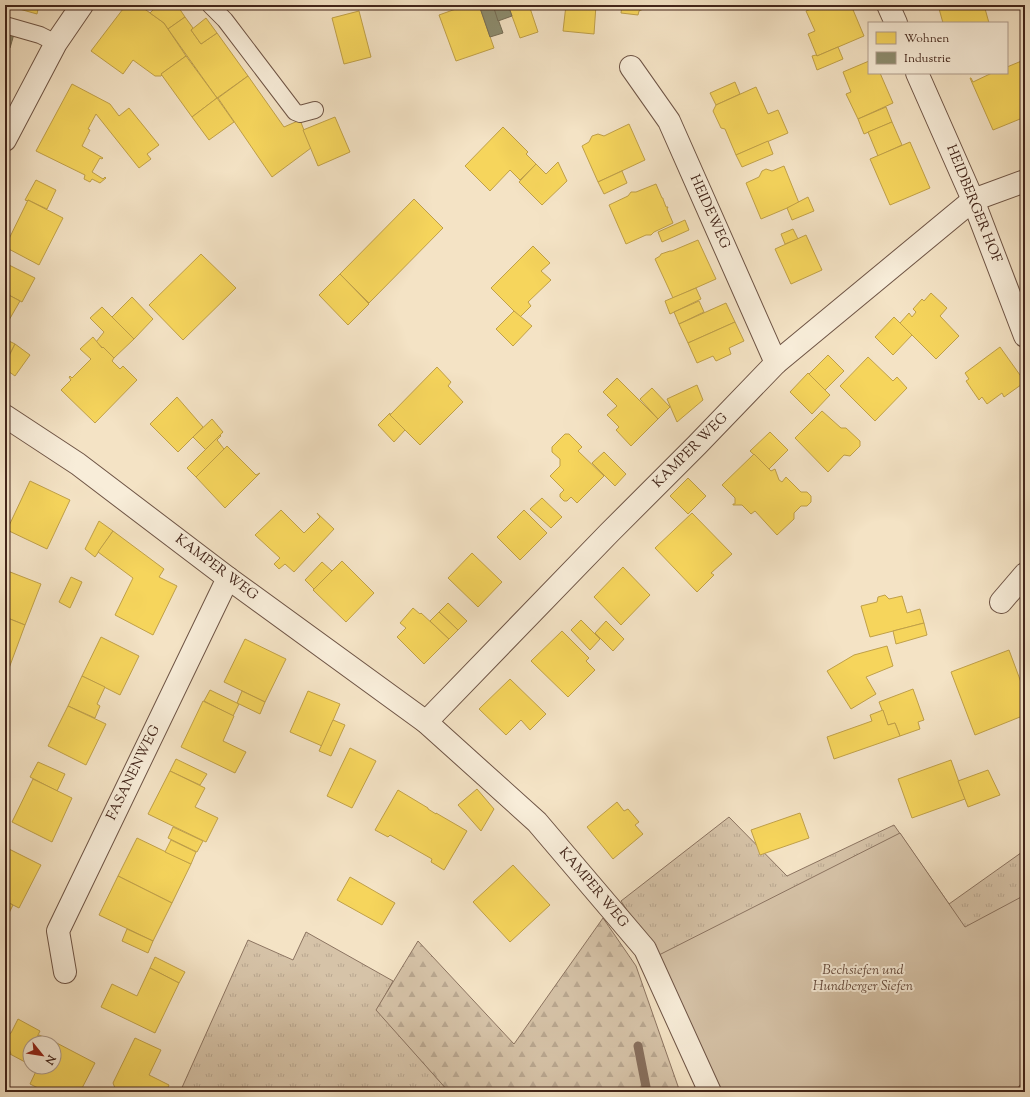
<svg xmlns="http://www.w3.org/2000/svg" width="1030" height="1097" font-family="'Sorts Mill Goudy',serif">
<defs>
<pattern id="grass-tufts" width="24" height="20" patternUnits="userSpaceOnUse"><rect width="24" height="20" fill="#d6c3a8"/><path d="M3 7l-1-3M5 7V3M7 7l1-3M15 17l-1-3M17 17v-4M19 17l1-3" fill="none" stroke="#b9a790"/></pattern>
<pattern id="forest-firs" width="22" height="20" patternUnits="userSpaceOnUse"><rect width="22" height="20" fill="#d6c3a8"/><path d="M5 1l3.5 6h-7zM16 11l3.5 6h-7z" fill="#b9a790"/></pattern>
</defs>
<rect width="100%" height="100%" fill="#f4e3c5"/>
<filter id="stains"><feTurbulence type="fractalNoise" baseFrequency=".005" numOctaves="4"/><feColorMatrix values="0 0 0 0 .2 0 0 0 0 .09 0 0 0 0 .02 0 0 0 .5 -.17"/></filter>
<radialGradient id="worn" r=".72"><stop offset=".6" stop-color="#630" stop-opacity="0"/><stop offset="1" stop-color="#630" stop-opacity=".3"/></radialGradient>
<g fill="url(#grass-tufts)" stroke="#8c7461">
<polygon points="729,817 787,876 894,825 949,904 1025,850 1025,1078 1015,1092 657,956 621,901"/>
<polygon points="306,932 393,981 377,1010 449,1092 180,1092 248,940 293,960"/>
</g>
<polygon fill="url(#forest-firs)" stroke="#8c7461" points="603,918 636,966 680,1092 449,1092 376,1010 418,941 514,1044"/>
<polygon fill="#d6c3a8" stroke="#8c7461" points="900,833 965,927 1025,895 1025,1078 1015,1092 705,1092 657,956"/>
<g fill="#f6d55c" stroke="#c0a048">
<polygon points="5,5 39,5 37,14"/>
<polygon points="126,5 139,5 164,23 186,56 161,74 162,75 161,76 155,76 133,60 123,74 91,51"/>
<polygon points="158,5 177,5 185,17 168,29 164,23 150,13"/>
<polygon points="467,5 479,5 494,48 456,61 439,15"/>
<polygon points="508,5 529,5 538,32 520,38"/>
<polygon points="566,5 596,5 594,34 563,31"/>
<polygon points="622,5 652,5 639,11 638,15 621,13"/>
<polygon points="821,5 851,5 864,36 817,56 808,34 815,31 806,11"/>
<polygon points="938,5 984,5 989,23 943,23"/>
<polygon points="359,11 371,57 344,64 332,18"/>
<polygon points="185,17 193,28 191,30 201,44 217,33 248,76 217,98 168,29"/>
<polygon points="206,18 217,33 201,44 191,30"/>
<polygon points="838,47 843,59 817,70 812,56 816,55 817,56"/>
<polygon points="186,56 217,98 192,117 161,74"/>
<polygon points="1022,56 1023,56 1025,60 1025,117 993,130 970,78 971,78 973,82 992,73 1007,73 1007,67 1024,60"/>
<polygon points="869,61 869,73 880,73 893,103 858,119 846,94 851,92 843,72"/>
<polygon points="248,76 284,127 300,120 311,148 272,177 218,98"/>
<polygon points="735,82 740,94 716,105 710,93"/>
<polygon points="72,84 110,104 119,116 129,108 159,145 147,154 151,159 139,168 96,114 88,129 90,130 82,146 103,158 102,159 100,158 92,172 103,179 105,177 106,178 100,183 92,179 90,182 84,179 85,175 36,151"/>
<polygon points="756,87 768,114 778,110 788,133 736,155 725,129 721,128 713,111 716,105"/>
<polygon points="217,98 234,122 209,140 192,117"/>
<polygon points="886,107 892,122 864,134 858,119"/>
<polygon points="335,117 350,152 318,166 303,130"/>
<polygon points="892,122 902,145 878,156 868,132"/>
<polygon points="629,124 645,160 598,182 582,146 589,142 592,136 598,134 604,136"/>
<polygon points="503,127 528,152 526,154 536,164 520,180 510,170 490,191 465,166"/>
<polygon points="768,141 773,154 742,167 736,155"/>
<polygon points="910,142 930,188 890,205 870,159"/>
<polygon points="558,162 567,181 542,205 519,182 536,164 546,174"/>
<polygon points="784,166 799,203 761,219 746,183 759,177 762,171 766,169 772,171"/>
<polygon points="622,171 627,183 604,194 598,182"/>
<polygon points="36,180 56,190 47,209 28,200 28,201 25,200"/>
<polygon points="656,184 662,198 663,198 663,199 666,207 668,207 667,209 673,223 654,232 651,235 646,235 626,244 609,205 628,196 631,192 636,192"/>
<polygon points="808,197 814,211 792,220 787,208"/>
<polygon points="414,199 443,228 369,303 340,274"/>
<polygon points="28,200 63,218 39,265 5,247"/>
<polygon points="685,220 689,230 662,242 658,232"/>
<polygon points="793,229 798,239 785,244 781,234"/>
<polygon points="806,235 822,270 791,284 775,249"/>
<polygon points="698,240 716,279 673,298 655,259 660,256 661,254 670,251 672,251"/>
<polygon points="533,246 550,263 541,271 551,280 528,302 531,306 520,317 491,288"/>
<polygon points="201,254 236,288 183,340 149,305"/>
<polygon points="5,263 35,278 22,302 5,293 6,284 5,283"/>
<polygon points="340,274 369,304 348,325 319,295"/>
<polygon points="696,288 701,299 670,314 665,301"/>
<polygon points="5,293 20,301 5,327"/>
<polygon points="931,293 947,308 940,316 959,336 936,359 900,323 909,313 912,317 916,312 913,309 922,299 924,301"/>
<polygon points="132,297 153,319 134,339 112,317"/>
<polygon points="699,301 704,312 679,324 674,312"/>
<polygon points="726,303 735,322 688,343 679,324"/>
<polygon points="102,307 134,339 114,358 96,342 104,332 90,318"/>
<polygon points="514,311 532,326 513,346 496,329"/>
<polygon points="894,317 912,335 893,355 875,337"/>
<polygon points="735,322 744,341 729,348 731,354 716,361 713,356 697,363 688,343"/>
<polygon points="93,337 102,348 103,347 114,358 112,361 120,369 123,366 137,380 95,423 61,390 71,380 69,377 70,376 72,378 91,359 80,349"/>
<polygon points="5,339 15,344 5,364"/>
<polygon points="15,344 30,355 15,376 5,369 5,364"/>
<polygon points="1000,347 1025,382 1004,397 1002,393 987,404 982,397 979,400 966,381 969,379 965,373"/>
<polygon points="828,355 844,371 825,390 809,374"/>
<polygon points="868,357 893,381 897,377 907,388 875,421 840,386"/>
<polygon points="437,367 451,382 448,386 463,402 420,445 390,415"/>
<polygon points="808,373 830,395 812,414 790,392"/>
<polygon points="617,378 658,419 631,446 616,430 619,427 607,415 617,406 603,392"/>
<polygon points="697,385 703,400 677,422 667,399"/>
<polygon points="652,388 670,407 658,419 640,399"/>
<polygon points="177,397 203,427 178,452 150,424"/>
<polygon points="822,411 841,428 846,428 860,441 860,446 850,456 844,455 828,472 795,438"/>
<polygon points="390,413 390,415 405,430 394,442 378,425"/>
<polygon points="212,419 223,432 206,450 193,437"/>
<polygon points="770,432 788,450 769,469 750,451"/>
<polygon points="565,434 569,434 582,447 578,451 604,476 577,503 571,497 567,501 564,501 560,497 560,494 564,490 550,476 560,466 560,459 552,452 552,447"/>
<polygon points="220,435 221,436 217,440 224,449 196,477 187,468"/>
<polygon points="227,446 256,475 260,473 225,508 196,477"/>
<polygon points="604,452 626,474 615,486 592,463"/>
<polygon points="754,454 771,471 775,469 779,480 782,482 786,477 801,492 807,492 811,496 811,502 807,506 801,506 794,513 794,519 777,535 755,511 751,514 742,505 733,505 733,504 735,504 735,498 722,485"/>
<polygon points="688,478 706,496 688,514 670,496"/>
<polygon points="30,481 70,500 47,549 7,530"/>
<polygon points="542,498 562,517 551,528 530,509"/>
<polygon points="281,510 304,533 320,517 317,513 334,529 294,572 285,564 279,569 274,564 280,558 255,535"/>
<polygon points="524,510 547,533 520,560 497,537"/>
<polygon points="692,513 732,554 711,573 714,575 697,592 655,548"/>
<polygon points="99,521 113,531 95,557 85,549"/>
<polygon points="113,531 164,569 159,577 177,586 153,635 115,615 133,578 98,552"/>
<polygon points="472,553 502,582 478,607 448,578"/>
<polygon points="342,561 374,593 346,622 313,590"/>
<polygon points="322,562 332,571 314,589 305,580"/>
<polygon points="623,567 650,595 621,625 594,597"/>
<polygon points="5,570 41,584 25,625 5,617"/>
<polygon points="71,577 82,582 70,608 59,602"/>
<polygon points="885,595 889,599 902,596 907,613 920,609 924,623 870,637 861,606 877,602 878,597"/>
<polygon points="448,603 467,621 458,630 439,612"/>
<polygon points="413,608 420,614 421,613 449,639 424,664 397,637 406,628 400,623"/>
<polygon points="439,612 458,630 449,639 430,621"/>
<polygon points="5,617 25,625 5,679"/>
<polygon points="581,620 600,639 590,650 571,630"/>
<polygon points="606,621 624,639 613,651 595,633"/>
<polygon points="924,623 927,635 896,644 893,631"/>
<polygon points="562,631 589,658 586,661 595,670 568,697 531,661"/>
<polygon points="101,637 139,656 120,695 82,676"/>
<polygon points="245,639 286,659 265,702 224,682"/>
<polygon points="887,646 893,666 866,677 876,694 851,709 827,671 854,655"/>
<polygon points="1009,650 1025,693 1025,715 975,735 951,672"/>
<polygon points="82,676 105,687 97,704 100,706 95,718 68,706"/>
<polygon points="510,679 546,714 530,730 521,720 506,735 479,709"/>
<polygon points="913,689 924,720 918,722 920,729 900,736 895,723 888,725 879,702"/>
<polygon points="210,690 239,704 233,716 204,701"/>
<polygon points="242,691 265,702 260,714 237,703"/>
<polygon points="308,691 340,704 322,746 290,732"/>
<polygon points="203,701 234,716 223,741 246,752 235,773 181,747"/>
<polygon points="68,706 106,724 86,765 48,746"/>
<polygon points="883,710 888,725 895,723 900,736 834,759 827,737 872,721 870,715"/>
<polygon points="333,720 345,725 331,756 319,751"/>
<polygon points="350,748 376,761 352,808 327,796"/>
<polygon points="176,759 207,774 200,785 170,771"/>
<polygon points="951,760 965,799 912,818 898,779"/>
<polygon points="38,762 65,774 57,791 30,777"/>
<polygon points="988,770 1000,795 968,807 958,781"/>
<polygon points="170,771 205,788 195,807 218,818 206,842 148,814"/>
<polygon points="33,779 72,798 52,842 12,822"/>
<polygon points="477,789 494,809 481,831 458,805"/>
<polygon points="398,790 428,808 428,809 436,814 436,813 467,831 444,870 431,862 432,859 390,835 388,837 375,830"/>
<polygon points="617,802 624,811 628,809 639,822 635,825 643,834 613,859 587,827"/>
<polygon points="800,813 809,838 760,855 751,830"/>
<polygon points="173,827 203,841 197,852 168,838"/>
<polygon points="137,838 191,864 172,903 118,876"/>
<polygon points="171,840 196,852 191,864 165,852"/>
<polygon points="5,847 41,865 19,908 5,901"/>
<polygon points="513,865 550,905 510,942 473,902"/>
<polygon points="118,876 172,903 153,941 99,915"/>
<polygon points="350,877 395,903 382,925 337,900"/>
<polygon points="5,901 13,905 6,919 5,919"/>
<polygon points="127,929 153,941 148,953 122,941"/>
<polygon points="155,957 185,972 179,983 150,968"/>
<polygon points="150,968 179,983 155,1033 101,1007 112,984 137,996"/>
<polygon points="18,1019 40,1031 34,1043 30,1043 30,1051 25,1062 10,1054 5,1037 5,1036 11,1033"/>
<polygon points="39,1035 51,1040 50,1043 35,1043"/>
<polygon points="5,1037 11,1054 5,1055"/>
<polygon points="135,1038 161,1050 149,1075 169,1085 166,1092 113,1092 115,1088 113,1083"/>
<polygon points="51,1040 95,1063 80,1092 46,1092 30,1084 38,1067 54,1067 54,1043 50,1043"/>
</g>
<g fill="#8c8c6e" stroke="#766d55">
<polygon points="479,5 493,5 503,33 490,37"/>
<polygon points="493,5 508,5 512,16 498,21"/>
<polygon points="5,32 14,34 10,48 5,47"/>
</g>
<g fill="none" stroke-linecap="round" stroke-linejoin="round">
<polyline stroke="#88705e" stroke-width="9" points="638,1046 647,1092"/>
<g stroke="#6e5445" stroke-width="18">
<g id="lane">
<polyline points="210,5 225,20 295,112 300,114 315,110"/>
<polyline points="5,25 40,35 56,43"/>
</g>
</g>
<g stroke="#6e5445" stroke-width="24">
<g id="street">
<polyline points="888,5 896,23"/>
<polyline points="631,67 669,121 776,363"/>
<polyline points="917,73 973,200 1025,336"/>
<polyline points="5,140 56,43 82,5"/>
<polyline points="5,416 78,464 228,578 426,722 537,822 645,949 710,1092"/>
<polyline points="1001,602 1025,574"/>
<polyline points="426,722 609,533 697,445 776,363 973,200 1025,181"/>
<polyline points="65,972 58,931 228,578"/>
</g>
</g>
<use href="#lane" stroke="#f8edd9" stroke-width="16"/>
<use href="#street" stroke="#f8edd9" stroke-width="22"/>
</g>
<g text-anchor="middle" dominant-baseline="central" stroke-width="4" stroke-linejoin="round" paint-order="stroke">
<g font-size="14" fill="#42251a" stroke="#f8edd9">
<text transform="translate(973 204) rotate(68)">HEIDBERGER HOF</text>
<text transform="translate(709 212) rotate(66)">HEIDEWEG</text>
<text transform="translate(691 451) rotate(-45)">KAMPER WEG</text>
<text transform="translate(216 568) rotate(37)">KAMPER WEG</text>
<text transform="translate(134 773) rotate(-64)">FASANENWEG</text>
<text transform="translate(593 888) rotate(50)">KAMPER WEG</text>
</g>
<g font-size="14" font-style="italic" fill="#674c3e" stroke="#f8edd9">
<text x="863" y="971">Bechsiefen und<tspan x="863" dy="16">Hundberger Siefen</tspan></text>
</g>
</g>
<rect width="1030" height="1097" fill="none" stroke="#f4e3c5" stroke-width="20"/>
<rect x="6" y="6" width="1018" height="1085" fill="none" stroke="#42251a" stroke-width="2"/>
<rect x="10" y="10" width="1010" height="1077" fill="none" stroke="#42251a"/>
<rect x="868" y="22" width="140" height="52" fill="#f8edd9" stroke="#af9d8d"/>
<rect x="876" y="32" width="20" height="12" fill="#f6d55c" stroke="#af9d8d"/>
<text x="904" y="42" font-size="12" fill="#42251a">Wohnen</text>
<rect x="876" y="52" width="20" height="12" fill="#8c8c6e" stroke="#af9d8d"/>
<text x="904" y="62" font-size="12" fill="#42251a">Industrie</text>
<g transform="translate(42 1055) rotate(120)"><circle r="19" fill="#f8edd9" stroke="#af9d8d"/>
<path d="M0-3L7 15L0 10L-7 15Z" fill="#8f2418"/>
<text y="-6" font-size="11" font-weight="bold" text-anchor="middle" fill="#42251a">N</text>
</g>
<rect width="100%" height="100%" filter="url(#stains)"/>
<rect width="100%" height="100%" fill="url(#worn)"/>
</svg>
